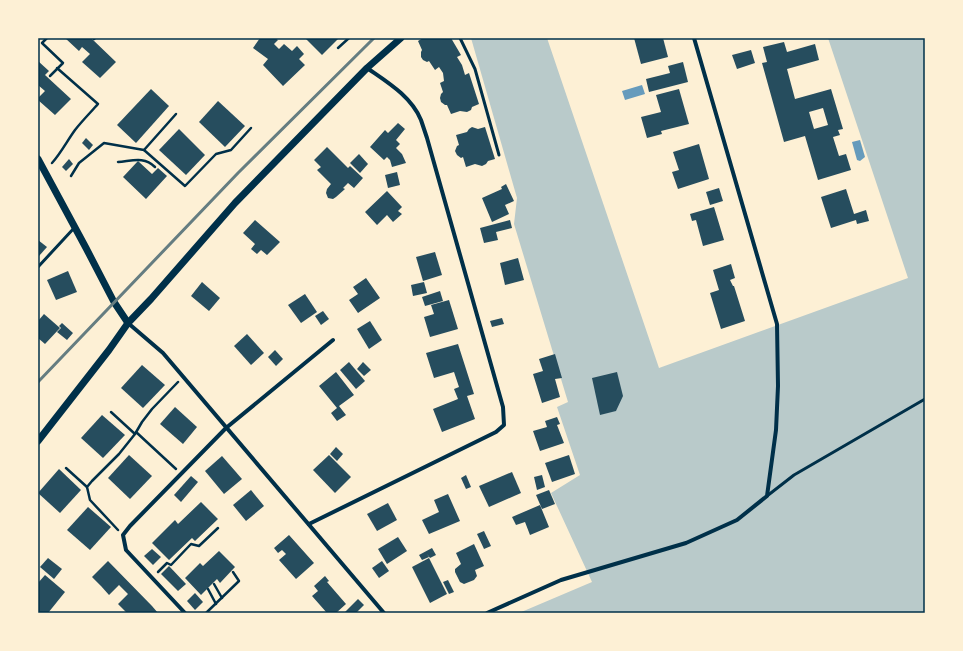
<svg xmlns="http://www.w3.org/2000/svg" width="963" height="651" font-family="'Playfair Display',serif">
<rect width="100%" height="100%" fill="#fdf0d5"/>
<polygon fill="#b9caca" points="471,38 547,38 659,368 908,278 828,38 925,38 925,613 519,613 592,582 551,493 580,475 557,407 568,402 514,224 517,198"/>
<g fill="#669bbc">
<polygon points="642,85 645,94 625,100 622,91"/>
<polygon points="860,140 865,157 860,161 857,160 852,142"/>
</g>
<g fill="#264d5e" fill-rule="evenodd">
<polygon points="65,38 91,38 116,62 100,78 82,62 90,54 82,47 79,51"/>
<polygon points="260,38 275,38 278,40 274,44 279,49 284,44 292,51 297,46 304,54 299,59 305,65 283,86 263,65 268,59 253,48"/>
<polygon points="305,38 339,38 322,55"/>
<polygon points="423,38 451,38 461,55 457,57 462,65 465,75 469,73 479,104 472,107 471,110 467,112 460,111 451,114 447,105 445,105 441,102 440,98 441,94 443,92 440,83 444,81 443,73 439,67 435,70 429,61 427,62 423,60 421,57 421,52 422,50 418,41"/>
<polygon points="634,38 663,38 668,57 641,64"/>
<path d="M784,42L787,52L815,44L819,60L787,69L795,99L831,89L843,129L838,130L840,135L833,137L839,156L846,154L851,170L818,180L805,136L784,142L762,63L767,62L763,47ZM823,108L828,125L814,129L809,112Z"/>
<polygon points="751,50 755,63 737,69 732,55"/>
<polygon points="38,61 49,71 45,75 71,99 55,115 38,100 38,98 45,91 38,85"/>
<polygon points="683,62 688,82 649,92 646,79 670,73 668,66"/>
<polygon points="151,89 169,106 136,143 117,125"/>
<polygon points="679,89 689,124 661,131 662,134 647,138 641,117 661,112 656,95"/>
<polygon points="218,101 245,126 225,147 199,122"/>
<polygon points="398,123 405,129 396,140 400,144 396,148 402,154 406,163 392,167 390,160 387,157 384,160 370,147 385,130 388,133"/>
<polygon points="472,127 478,129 485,127 495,159 488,161 486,164 482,166 475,164 466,167 463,157 461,158 457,155 455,151 457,146 459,145 456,135 467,132 469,129"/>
<polygon points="179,129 205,155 186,175 159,150"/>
<polygon points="86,138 93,145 89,150 82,143"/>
<polygon points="699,144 709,179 678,189 672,172 679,170 673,152"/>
<polygon points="327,147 348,168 350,166 363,178 354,188 348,183 343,188 345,189 336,197 333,199 328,198 326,193 327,189 331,184 317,170 321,167 314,160"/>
<polygon points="359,154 368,164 360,173 350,163"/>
<polygon points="69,159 73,164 66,171 62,167"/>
<polygon points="138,161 152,174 158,168 167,176 146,199 123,177"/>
<polygon points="397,172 400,185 388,188 385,175"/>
<polygon points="506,184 514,201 505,205 509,214 492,222 482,198 502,189 501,187"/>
<polygon points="719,188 723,201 710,205 706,192"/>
<polygon points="846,189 854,214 866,210 869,221 857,224 856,220 831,228 821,197"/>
<polygon points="387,191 402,207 398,211 402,214 393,222 387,215 377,225 365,212"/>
<polygon points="714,207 724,240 703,246 696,220 692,221 690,214"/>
<polygon points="255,220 280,242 267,255 261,250 257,254 251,249 255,244 243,233"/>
<polygon points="510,220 512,228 496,232 498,240 484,243 480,228"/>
<polygon points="38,240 47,247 39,256 38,255"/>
<polygon points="435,252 442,275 423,281 416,257"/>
<polygon points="518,258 524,280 505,285 500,263"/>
<polygon points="731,264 735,278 730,280 733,286 734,286 745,321 721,329 710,293 719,290 713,270"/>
<polygon points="68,271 77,292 56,300 47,280"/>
<polygon points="366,278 380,298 358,313 349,300 358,294 353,287"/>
<polygon points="202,282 220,298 209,311 191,296"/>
<polygon points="424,282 427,293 413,296 411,285"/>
<polygon points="440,291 443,301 425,306 422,297"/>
<polygon points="305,294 317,312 301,323 288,305"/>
<polygon points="449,300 458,329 430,337 424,317 434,314 431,305"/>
<polygon points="323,311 329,319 321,325 315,316"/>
<polygon points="44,314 60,328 45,344 38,338 38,321"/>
<polygon points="502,318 504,324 492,327 490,321"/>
<polygon points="370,321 382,340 369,349 357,329"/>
<polygon points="62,323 73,333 67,340 57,332 61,328 59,326"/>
<polygon points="247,334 264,353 251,365 234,346"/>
<polygon points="458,344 474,394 467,396 475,419 442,432 433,409 458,399 454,389 459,387 454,372 434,378 426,353"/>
<polygon points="275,350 283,359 276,366 268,357"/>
<polygon points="555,354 562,378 555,379 560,397 542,403 533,374 543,371 539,359"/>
<polygon points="349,362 365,381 356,389 340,370"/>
<polygon points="363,362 371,370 364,376 357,369"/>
<polygon points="142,365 165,385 143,408 121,388"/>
<polygon points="336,372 354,395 339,406 346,415 337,421 331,413 337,408 319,386"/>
<polygon points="617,372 623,396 616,411 600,415 592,378"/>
<polygon points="175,407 197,427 183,444 160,424"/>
<polygon points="102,415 125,435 103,458 81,438"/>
<polygon points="557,417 560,424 557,425 564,443 540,451 533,431 547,427 545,421"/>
<polygon points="336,447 343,454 337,461 330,454"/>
<polygon points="129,455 152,476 130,499 108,478"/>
<polygon points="329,455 351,477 335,493 313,470"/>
<polygon points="569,455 575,474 552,482 545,463"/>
<polygon points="222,456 242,479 224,494 205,471"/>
<polygon points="59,469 81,490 60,513 38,493"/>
<polygon points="512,472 521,493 489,507 479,486"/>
<polygon points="466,475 471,487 466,489 461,478"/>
<polygon points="542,475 545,487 537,490 534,477"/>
<polygon points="191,476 198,482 181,502 174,495"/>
<polygon points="251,490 264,506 246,521 233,505"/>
<polygon points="549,490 555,504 542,509 536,495"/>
<polygon points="448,494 460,521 429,534 422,520 439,512 434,500"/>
<polygon points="201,502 218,519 195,541 192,538 169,560 152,543 175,520 178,524"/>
<polygon points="388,503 397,520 377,531 367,514"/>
<polygon points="540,505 549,527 530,535 525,522 516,525 512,517"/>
<polygon points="88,507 111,527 90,550 67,530"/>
<polygon points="484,531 491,546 484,549 477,534"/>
<polygon points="289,535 314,563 296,579 279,560 286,554 282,550 278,553 274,548"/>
<polygon points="398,537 407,551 387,564 378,549"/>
<polygon points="474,544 484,566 475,570 477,576 474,580 464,584 460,582 455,572 455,569 461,564 456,553"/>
<polygon points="432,548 436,555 430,558 427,554 429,557 422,560 419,555"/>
<polygon points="152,549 161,557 153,565 144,556"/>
<polygon points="219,551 235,567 220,583 217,579 201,595 185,578 200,563 203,566"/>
<polygon points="48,558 62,569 54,579 40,567"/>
<polygon points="429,558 447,594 430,603 412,567"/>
<polygon points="108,561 152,606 158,613 127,613 118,604 128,594 119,585 109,595 101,586 92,577"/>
<polygon points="382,561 389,571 379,578 372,568"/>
<polygon points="169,566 186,584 178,591 161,574"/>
<polygon points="45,575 65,592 48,613 38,613 38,583"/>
<polygon points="325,576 329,581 327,582 346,604 336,613 327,613 312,596 318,591 314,586"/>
<polygon points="448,580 454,592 449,594 443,582"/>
<polygon points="195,593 203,602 195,610 187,601"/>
<polygon points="358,599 364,605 356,613 344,613"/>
</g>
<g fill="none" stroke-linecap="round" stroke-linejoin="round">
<g stroke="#003049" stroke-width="2.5">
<polyline points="47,38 42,43 63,63 50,76"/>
<polyline points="94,39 95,38"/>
<polyline points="338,48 349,38"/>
<polyline points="144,150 176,114"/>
<path d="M118,162C132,161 144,156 155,167"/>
<path d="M52,163C61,153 67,141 75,130C82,121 90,113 98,104L57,68"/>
<polyline points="71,176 79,163 104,143 144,150 185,186 216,154 231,150 251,128"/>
<polyline points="111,412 135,434"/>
<polyline points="136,432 176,469"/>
<polyline points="66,468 87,487"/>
<polyline points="118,530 90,500 87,487 92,481 119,454 135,434 142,422 152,409 178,382"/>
<polyline points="158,572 167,563 171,565 191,544 199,546 218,528"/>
<polyline points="214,584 222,598"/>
<polyline points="208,589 216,604"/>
<polyline points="206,613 239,581 233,572"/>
</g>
<g stroke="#003049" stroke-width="3">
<polyline points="460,38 475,69 499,155"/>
<polyline points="38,267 75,227"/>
<polyline points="767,496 794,475 925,399"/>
</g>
<g stroke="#003049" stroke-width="4">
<polyline points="128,323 163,353 384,613"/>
<path d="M309,524L496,432L504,425L503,407L427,138C425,132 423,126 421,120C411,96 387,82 367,68"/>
<polyline points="185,613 126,550 123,535 130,526 226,428 333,340"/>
<polyline points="487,613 561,580 686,543 737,520 767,496 776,430 778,386 777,324 694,38"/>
</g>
<g stroke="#003049" stroke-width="7">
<polyline points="38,159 86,248 114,302 128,323"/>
<polyline points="38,441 109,350 128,323 151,299 235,203 367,68 401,38"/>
</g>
<polyline stroke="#657d81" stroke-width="3" points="38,382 238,173 374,38"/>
</g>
<rect width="963" height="651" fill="none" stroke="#fdf0d5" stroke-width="78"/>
<rect x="39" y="39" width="885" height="573" fill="none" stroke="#003049" stroke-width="1.5"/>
</svg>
